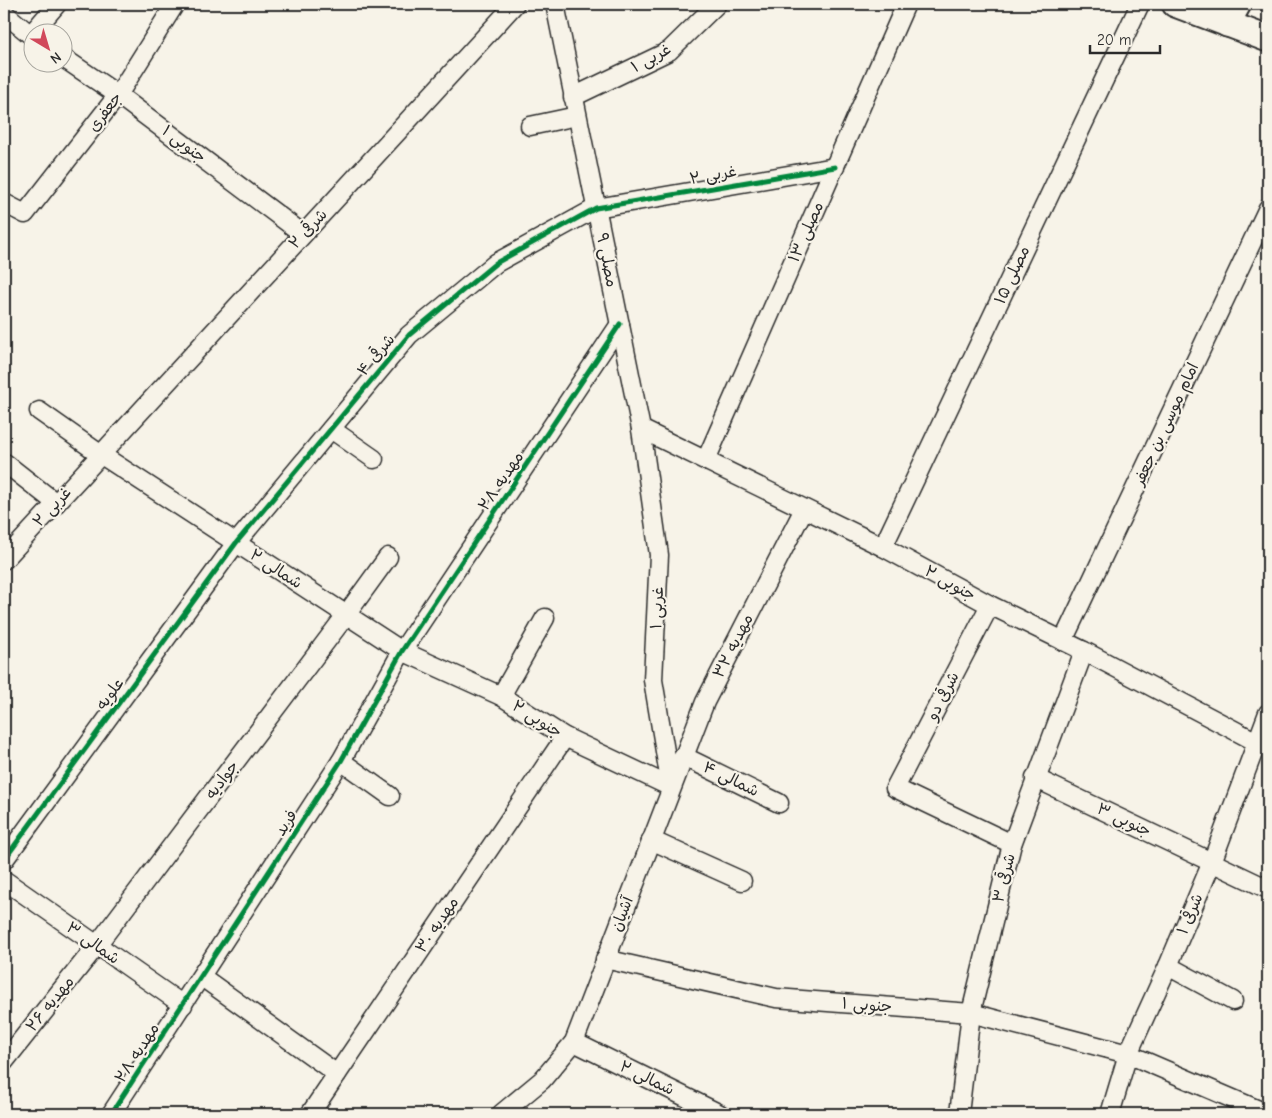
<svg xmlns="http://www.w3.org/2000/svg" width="1272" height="1118" font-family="'Comic Neue','Playpen Sans Arabic',sans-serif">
<rect width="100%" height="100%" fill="#f7f3e8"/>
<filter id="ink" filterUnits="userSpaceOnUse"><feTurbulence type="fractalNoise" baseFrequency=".02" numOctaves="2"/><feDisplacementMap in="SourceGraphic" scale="10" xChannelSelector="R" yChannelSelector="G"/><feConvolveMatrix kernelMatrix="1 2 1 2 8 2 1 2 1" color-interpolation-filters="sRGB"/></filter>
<g filter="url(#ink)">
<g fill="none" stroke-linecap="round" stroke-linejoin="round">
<g stroke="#2b2b2b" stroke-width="21">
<g id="street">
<polyline points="555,4 641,429 659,555 653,680 671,787"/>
<polyline points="4,13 32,36"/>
<polyline points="33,32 57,4"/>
<polyline points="62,57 118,95 303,234"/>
<polyline points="573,97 669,51 717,4"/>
<polyline points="530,126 577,116"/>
<polyline points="4,203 25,214 118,95 175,4"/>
<polyline points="39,411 100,454 402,651 501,696 565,737 671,787"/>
<polyline points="331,429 374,459"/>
<polyline points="641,429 883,547 990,605 1084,651 1268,748"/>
<polyline points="706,460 906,4"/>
<polyline points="5,463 56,503"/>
<polyline points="883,547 1140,4"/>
<polyline points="4,560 515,4"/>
<polyline points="990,605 895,788 1012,844"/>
<polyline points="1063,641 1268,208"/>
<polyline points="501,696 545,618"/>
<polyline points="683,756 779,803"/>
<polyline points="341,761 390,796"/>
<polyline points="1035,778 1268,889"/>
<polyline points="651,840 742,881"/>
<polyline points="4,860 236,543 409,335 496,263 596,208 835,167"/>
<polyline points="4,880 183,1005"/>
<polyline points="605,959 776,998 971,1013 1128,1054 1268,1114"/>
<polyline points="1168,966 1233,1001"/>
<polyline points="202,977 337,1074"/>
<polyline points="574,1042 720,1114"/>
<polyline points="4,1062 97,945 346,615 388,557"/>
<polyline points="111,1114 341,761 402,651 620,324"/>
<polyline points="310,1114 565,737"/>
<polyline points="501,1114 542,1080 574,1042 705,702 804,509"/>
<polyline points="959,1114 971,1013 1012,844 1084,651"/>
<polyline points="1110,1114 1128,1054 1168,966 1212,862 1268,713"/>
</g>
</g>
<g stroke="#2b2b2b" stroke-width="29">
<g id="secondary">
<polyline points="1175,4 1268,39"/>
<polyline points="1227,24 1238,4"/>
</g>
</g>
<use href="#street" stroke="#f7f3e8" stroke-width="18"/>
<use href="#secondary" stroke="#f7f3e8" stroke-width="25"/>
<g stroke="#f7f3e8" stroke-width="8">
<g id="cycleway">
<polyline points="4,860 236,543 409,335 496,263 596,208 835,167"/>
<polyline points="111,1114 341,761 402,651 620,324"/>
</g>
</g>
<use href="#cycleway" stroke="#00873e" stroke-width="5"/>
</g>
</g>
<g text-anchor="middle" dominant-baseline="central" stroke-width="4.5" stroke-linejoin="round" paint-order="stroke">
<g font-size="16" fill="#2b2b2b" stroke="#f7f3e8">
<text transform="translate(651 58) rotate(-29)">۱ غربی</text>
<text transform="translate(105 112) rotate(-53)">جعفری</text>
<text transform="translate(184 144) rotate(37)">۱ جنوبی</text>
<text transform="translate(713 175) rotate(-10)">۲ غربی</text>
<text transform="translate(308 229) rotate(-47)">۲ شرقی</text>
<text transform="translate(806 232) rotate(-66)">مصلی ۱۳</text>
<text transform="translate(607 260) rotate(79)">مصلی ۹</text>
<text transform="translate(1012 275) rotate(-65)">مصلی ۱۵</text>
<text transform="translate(376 355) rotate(-50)">۴ شرقی</text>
<text transform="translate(1166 424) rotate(-65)">امام موسی بن جعفر</text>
<text transform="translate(501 481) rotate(-56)">مهدیه ۲۸</text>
<text transform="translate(52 507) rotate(-47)">۲ غربی</text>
<text transform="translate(276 569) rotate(33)">۲ شمالی</text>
<text transform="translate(950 583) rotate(29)">جنوبی ۲</text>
<text transform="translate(657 608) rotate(-87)">۱ غربی</text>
<text transform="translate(733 646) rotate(-63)">مهدیه ۳۲</text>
<text transform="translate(110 694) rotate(-54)">علویه</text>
<text transform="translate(943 696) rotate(-63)">شرقی دو</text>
<text transform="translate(537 719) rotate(32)">۲ جنوبی</text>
<text transform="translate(731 779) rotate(26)">شمالی ۴</text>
<text transform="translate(222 780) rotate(-53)">جوادیه</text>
<text transform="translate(1124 820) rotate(25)">جنوبی ۳</text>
<text transform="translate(286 823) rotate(-57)">فرید</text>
<text transform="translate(1004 878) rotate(-76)">شرقی ۳</text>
<text transform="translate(622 914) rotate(-69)">آشیان</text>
<text transform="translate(1190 914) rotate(-67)">شرقی ۱</text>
<text transform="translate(437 925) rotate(-56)">مهدیه ۳۰</text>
<text transform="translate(93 943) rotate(35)">۳ شمالی</text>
<text transform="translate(50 1004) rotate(-51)">مهدیه ۲۶</text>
<text transform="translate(867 1005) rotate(4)">جنوبی ۱</text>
<text transform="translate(137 1053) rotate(-57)">مهدیه ۲۸</text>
<text transform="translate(647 1078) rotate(26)">شمالی ۲</text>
</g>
</g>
<rect width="1272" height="1118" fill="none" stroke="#f7f3e8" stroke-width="20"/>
<rect x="10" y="10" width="1252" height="1098" fill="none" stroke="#2b2b2b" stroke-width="2" filter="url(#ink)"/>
<g transform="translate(48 48) rotate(142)"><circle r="24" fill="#f7f3e8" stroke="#a5a39c"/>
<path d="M0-4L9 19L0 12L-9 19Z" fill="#d1495b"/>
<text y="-8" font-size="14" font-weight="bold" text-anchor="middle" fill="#2b2b2b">N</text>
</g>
<path d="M1090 45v8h70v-8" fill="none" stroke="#2b2b2b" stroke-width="2.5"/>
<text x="1097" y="45" font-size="15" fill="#2b2b2b" stroke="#f7f3e8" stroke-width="4" paint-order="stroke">20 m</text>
</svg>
